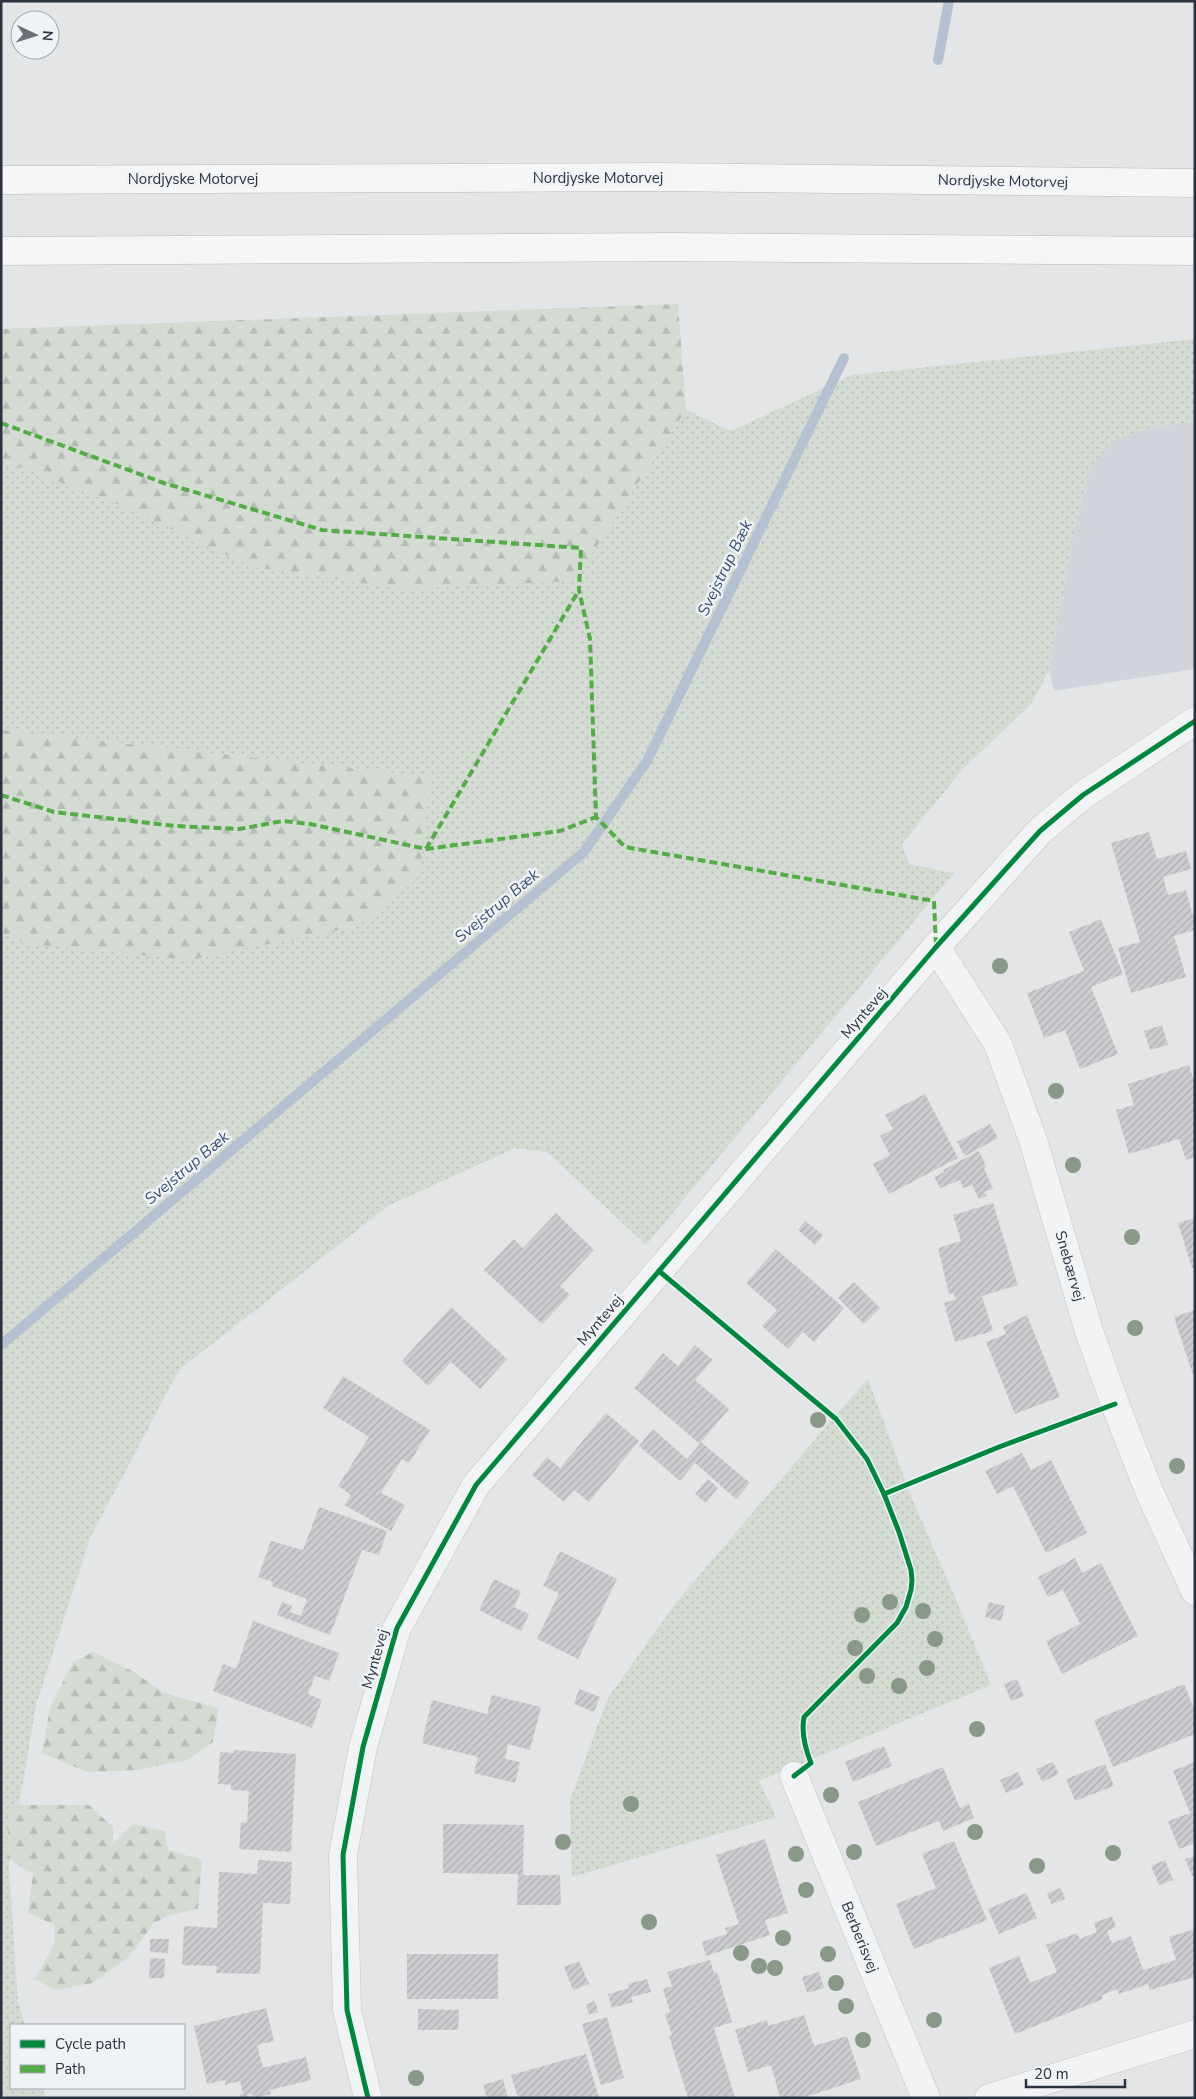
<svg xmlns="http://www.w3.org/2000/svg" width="1196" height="2099" font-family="'Nunito Sans',sans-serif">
<defs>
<pattern id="grass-dots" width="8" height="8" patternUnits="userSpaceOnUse" patternTransform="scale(1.25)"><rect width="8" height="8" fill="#d4dbd3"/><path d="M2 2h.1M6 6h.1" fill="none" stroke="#b6bcb6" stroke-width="1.8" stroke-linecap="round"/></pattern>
<pattern id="forest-firs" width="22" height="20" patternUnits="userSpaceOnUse" patternTransform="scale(1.25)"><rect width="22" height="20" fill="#d4dbd3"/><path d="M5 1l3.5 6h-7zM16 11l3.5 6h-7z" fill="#b6bcb6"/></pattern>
<pattern id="building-hatch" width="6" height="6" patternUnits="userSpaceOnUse" patternTransform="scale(1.25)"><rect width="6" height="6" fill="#cbcdcf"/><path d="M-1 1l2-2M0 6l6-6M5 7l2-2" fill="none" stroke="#aeb0b3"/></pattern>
</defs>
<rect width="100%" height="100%" fill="#e3e5e7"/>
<polygon fill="#d1d4da" points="1195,422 1195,669 1054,691 1049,670 1075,527 1090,468 1114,440 1156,426"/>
<g fill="url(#grass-dots)">
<polygon points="1195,339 1195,422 1156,426 1114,440 1090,468 1075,527 1049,670 1032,703 962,770 902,844 909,864 954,873 646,1245 547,1152 515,1148 388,1206 179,1370 90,1538 36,1705 9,1865 18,2002 25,2025 11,2025 11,2088 43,2088 45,2098 1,2098 1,933 24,943 429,777 1,730 1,460 127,508 574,581 686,410 731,431 852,375"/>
<polygon points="868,1379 911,1496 960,1609 991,1685 759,1781 776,1817 572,1877 570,1800 608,1698 675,1604 828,1424"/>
</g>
<g fill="url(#forest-firs)">
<polygon points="678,304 686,410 574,581 404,589 252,567 127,508 1,460 1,329"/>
<polygon points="1,730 430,777 420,877 358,926 189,960 24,943 1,933"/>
<polygon points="93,1652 134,1672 164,1693 219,1708 213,1742 187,1760 136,1770 87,1772 42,1753 50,1708 73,1662"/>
<polygon points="12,1805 89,1805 113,1827 113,1844 133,1824 165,1831 168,1850 202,1860 198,1909 170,1915 154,1923 128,1958 92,1983 55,1990 35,1979 54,1945 55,1925 28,1913 33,1874 8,1858 6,1846"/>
</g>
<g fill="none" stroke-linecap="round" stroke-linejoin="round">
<g stroke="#b3c1d0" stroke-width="10">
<polyline points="938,60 949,1"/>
<polyline points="1,1345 584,852 647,761 844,358"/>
</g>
</g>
<g fill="url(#building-hatch)">
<polygon points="1149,832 1157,859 1186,851 1191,869 1163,877 1168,895 1186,890 1195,923 1195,930 1174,936 1186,977 1131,993 1118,948 1140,942 1111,843"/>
<polygon points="1101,919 1123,974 1091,987 1118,1054 1080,1069 1065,1030 1044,1038 1027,993 1084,971 1069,932"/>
<polygon points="1162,1025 1168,1045 1150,1050 1144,1031"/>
<polygon points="1189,1065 1195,1085 1195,1157 1186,1160 1179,1139 1129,1154 1116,1110 1134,1105 1128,1084"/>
<polygon points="925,1094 958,1158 889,1194 873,1164 890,1155 880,1136 893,1129 885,1115"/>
<polygon points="990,1124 998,1138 965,1156 957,1142"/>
<polygon points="979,1151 986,1166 984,1168 993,1189 984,1192 987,1196 979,1199 972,1185 963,1188 960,1180 940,1188 934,1177 944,1172 943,1170"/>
<polygon points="993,1203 1018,1285 982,1296 993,1331 955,1342 944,1303 956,1299 953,1293 949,1294 938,1248 961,1241 953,1215"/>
<polygon points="556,1213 594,1250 560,1286 570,1295 542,1324 484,1270 514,1239 523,1248"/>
<polygon points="1195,1218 1195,1268 1192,1268 1178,1223"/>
<polygon points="805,1221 823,1235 815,1245 798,1230"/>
<polygon points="776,1249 844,1308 814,1342 803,1332 788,1349 762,1326 777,1310 746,1283"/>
<polygon points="854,1282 880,1308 864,1324 838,1298"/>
<polygon points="451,1307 507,1359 480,1389 451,1362 428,1386 402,1361"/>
<polygon points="1195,1310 1195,1378 1194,1378 1174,1317"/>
<polygon points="1027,1315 1060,1397 1015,1414 986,1342 1006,1334 1003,1327"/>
<polygon points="695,1345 713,1360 695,1380 729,1409 701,1442 750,1483 736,1499 695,1463 680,1481 639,1446 653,1429 687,1459 700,1444 634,1388 663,1353 678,1366"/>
<polygon points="343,1376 430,1430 409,1463 402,1459 381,1493 405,1505 391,1531 344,1505 351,1495 338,1486 369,1437 323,1408"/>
<polygon points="606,1413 639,1441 589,1502 574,1490 564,1502 532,1475 547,1457 560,1468"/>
<polygon points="1022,1453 1031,1470 1051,1460 1087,1533 1046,1553 1013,1486 997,1494 985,1471"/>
<polygon points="708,1479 718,1488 706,1503 695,1494"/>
<polygon points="319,1507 387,1531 379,1555 362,1550 330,1635 277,1615 282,1602 292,1606 290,1612 301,1616 307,1599 272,1586 273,1582 258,1577 271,1541 303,1550"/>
<polygon points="560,1551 617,1579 578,1659 537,1639 559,1593 543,1586"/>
<polygon points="1075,1558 1082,1573 1101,1563 1138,1636 1062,1674 1046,1641 1080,1624 1063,1590 1048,1597 1038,1577"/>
<polygon points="494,1579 521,1592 514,1607 529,1614 521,1631 479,1610"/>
<polygon points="989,1602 1005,1606 1001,1621 985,1617"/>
<polygon points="253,1621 339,1653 329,1681 315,1676 308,1694 322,1700 312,1728 213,1691 223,1664 236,1669"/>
<polygon points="1017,1679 1024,1696 1011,1701 1004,1684"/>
<polygon points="1184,1684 1195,1711 1195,1734 1113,1767 1094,1720"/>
<polygon points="579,1689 600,1697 594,1712 574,1704"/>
<polygon points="492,1695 541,1707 530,1750 508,1744 505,1759 520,1762 515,1783 474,1773 478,1757 422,1743 432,1700 487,1714"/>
<polygon points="884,1746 892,1766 853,1782 845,1762"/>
<polygon points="234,1750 296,1754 291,1852 239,1849 241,1822 247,1823 249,1791 231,1790 231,1785 218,1784 220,1752 234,1753"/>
<polygon points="1053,1762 1059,1774 1042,1782 1036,1769"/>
<polygon points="1195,1762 1195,1843 1179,1849 1168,1821 1190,1813 1173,1771"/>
<polygon points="1105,1764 1114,1786 1075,1801 1066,1779"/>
<polygon points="943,1767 960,1808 969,1804 974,1818 943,1831 939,1821 876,1846 858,1802"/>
<polygon points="1018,1772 1024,1785 1006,1793 1000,1780"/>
<polygon points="443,1824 524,1825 523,1875 560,1875 561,1905 517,1905 518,1874 443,1873"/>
<polygon points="765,1839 788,1913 765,1920 770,1935 706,1956 702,1942 727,1934 725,1928 739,1924 716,1855"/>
<polygon points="954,1841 987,1920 914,1949 896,1904 936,1888 922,1854"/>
<polygon points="1195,1856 1195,1875 1192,1876 1185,1859"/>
<polygon points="258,1860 292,1862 290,1904 263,1903 260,1974 216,1973 217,1966 182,1965 184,1926 217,1928 219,1872 257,1874"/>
<polygon points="1165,1860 1173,1880 1159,1885 1151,1866"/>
<polygon points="1061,1888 1065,1899 1051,1904 1047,1893"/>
<polygon points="1026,1893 1037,1918 999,1934 988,1909"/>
<polygon points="1112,1916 1116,1927 1107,1931 1112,1943 1131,1936 1143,1970 1176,1960 1169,1937 1195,1929 1195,1977 1150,1990 1148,1984 1119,1994 1117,1989 1102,1995 1103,1999 1015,2034 989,1968 1019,1956 1030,1983 1057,1972 1046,1945 1077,1933 1080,1939 1097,1932 1094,1923"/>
<polygon points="150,1939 169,1939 168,1953 150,1952"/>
<rect x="407" y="1954" width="91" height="45"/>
<polygon points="150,1958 165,1959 164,1978 149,1978"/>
<polygon points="710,1960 714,1973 717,1972 732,2022 714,2028 735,2098 688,2098 669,2036 672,2035 665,2014 670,2012 663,1989 672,1986 667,1972"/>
<polygon points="579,1961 589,1984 573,1990 564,1967"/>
<polygon points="819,1972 824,1988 807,1993 802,1977"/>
<polygon points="647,1979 651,1992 631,1997 633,2002 612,2008 608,1994 629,1988 628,1984"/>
<polygon points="595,2001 598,2012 589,2015 586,2004"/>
<polygon points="266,2008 274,2041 257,2045 263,2068 306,2057 311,2080 270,2090 271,2094 254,2098 252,2094 247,2095 248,2098 240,2098 240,2094 243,2094 240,2081 225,2085 225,2080 207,2084 194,2026"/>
<polygon points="418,2009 459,2010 458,2030 418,2030"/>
<polygon points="804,2015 814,2046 847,2036 861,2079 802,2098 780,2098 771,2065 748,2072 735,2030 767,2020 768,2026"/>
<polygon points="607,2017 624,2078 601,2085 582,2024"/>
<polygon points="586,2054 599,2098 518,2098 511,2075"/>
<polygon points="503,2079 508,2098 487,2098 483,2085"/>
</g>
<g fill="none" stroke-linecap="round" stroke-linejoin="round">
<g stroke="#c1c3c5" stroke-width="29">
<g id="minor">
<polyline points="936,947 998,1044 1033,1140 1089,1331 1115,1404 1149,1491 1195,1591"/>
<polyline points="794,1776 926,2098"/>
<polyline points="368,2098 347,2010 343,1855 363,1747 397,1628 476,1485 936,947 1040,831 1083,795 1195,721"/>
<polyline points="989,2098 1195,2034"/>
</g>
</g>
<g stroke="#b5b8bb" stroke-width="29">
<g id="motorway">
<polyline points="1,180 659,177 1195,183"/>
<polyline points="1,251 672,247 1195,251"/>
</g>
</g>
<use href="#minor" stroke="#f1f3f4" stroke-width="28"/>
<use href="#motorway" stroke="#f6f6f6" stroke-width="28"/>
<g stroke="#53ac46" stroke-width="4" stroke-dasharray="8 4" stroke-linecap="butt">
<polyline points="1,423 164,483 322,530 581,548 579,590 590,639 596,817 625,847 934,901 936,947"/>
<polyline points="1,795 54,812 175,826 239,829 283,821 310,824 426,849 560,831 596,817"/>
<polyline points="426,849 579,590"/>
</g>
<g stroke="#f0f3f6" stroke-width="8">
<g id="cycleway">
<path d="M659,1271L836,1419L867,1459L884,1494L899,1532L911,1570L912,1580L911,1590L906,1607L897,1623L804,1717C801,1733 805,1748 811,1763L794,1776"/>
<polyline points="884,1494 999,1447 1115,1404"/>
<polyline points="368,2098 347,2010 343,1855 363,1747 397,1628 476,1485 936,947 1040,831 1083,795 1195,721"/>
</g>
</g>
<use href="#cycleway" stroke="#00873e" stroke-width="5"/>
</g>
<g fill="#899987">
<circle cx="1000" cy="966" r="8"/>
<circle cx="1056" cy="1091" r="8"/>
<circle cx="1073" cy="1165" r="8"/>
<circle cx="1132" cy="1237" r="8"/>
<circle cx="1135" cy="1328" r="8"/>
<circle cx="818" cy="1420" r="8"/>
<circle cx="1177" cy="1466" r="8"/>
<circle cx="890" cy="1602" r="8"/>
<circle cx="923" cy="1611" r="8"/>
<circle cx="862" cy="1615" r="8"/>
<circle cx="935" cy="1639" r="8"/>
<circle cx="855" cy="1648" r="8"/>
<circle cx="927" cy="1668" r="8"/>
<circle cx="867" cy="1676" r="8"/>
<circle cx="899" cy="1686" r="8"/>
<circle cx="977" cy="1729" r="8"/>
<circle cx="831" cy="1795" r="8"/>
<circle cx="631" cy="1804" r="8"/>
<circle cx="975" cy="1832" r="8"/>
<circle cx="563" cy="1842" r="8"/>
<circle cx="854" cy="1852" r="8"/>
<circle cx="1113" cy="1853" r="8"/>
<circle cx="796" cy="1854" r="8"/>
<circle cx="1037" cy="1866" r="8"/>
<circle cx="806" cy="1890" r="8"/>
<circle cx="649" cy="1922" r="8"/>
<circle cx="783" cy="1938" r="8"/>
<circle cx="741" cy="1953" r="8"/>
<circle cx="828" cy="1954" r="8"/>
<circle cx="759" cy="1966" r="8"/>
<circle cx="775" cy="1968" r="8"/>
<circle cx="836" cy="1983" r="8"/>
<circle cx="846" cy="2006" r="8"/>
<circle cx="934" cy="2020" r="8"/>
<circle cx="863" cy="2040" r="8"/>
<circle cx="416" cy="2078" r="8"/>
</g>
<g text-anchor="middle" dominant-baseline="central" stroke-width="5" stroke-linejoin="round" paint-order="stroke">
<g font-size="15" fill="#2a323f" stroke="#f0f3f6">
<text x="598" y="178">Nordjyske Motorvej</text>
<text x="193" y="179">Nordjyske Motorvej</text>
<text transform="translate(1003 181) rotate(1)">Nordjyske Motorvej</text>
<text transform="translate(864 1013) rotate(-49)">Myntevej</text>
<text transform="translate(1070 1266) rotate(74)">Snebærvej</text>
<text transform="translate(600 1320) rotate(-49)">Myntevej</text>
<text transform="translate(375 1659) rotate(-74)">Myntevej</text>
<text transform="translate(860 1937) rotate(68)">Berberisvej</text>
</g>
<g font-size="16" font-style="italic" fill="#375270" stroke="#f0f3f6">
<text transform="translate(725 568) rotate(-64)">Svejstrup Bæk</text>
<text transform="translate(497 906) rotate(-40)">Svejstrup Bæk</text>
<text transform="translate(187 1168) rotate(-40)">Svejstrup Bæk</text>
</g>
</g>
<rect width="1196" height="2099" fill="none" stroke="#2a323f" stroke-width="5"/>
<rect x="10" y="2024" width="175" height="65" fill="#f0f3f6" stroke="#a1a6ad"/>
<rect x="20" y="2040" width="25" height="8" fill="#00873e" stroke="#a1a6ad"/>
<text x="55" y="2049" font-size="15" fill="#2a323f">Cycle path</text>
<rect x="20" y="2065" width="25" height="8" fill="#53ac46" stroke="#a1a6ad"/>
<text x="55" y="2074" font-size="15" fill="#2a323f">Path</text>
<g transform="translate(35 35) rotate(94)"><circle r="24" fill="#f0f3f6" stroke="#a1a6ad"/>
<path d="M0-4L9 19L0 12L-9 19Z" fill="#6b717a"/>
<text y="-8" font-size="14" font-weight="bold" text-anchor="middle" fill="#2a323f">N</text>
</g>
<path d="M1026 2079v8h99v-8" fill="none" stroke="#2a323f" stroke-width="2.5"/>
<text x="1034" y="2079" font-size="15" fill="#2a323f" stroke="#f0f3f6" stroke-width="4" paint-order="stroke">20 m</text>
</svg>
